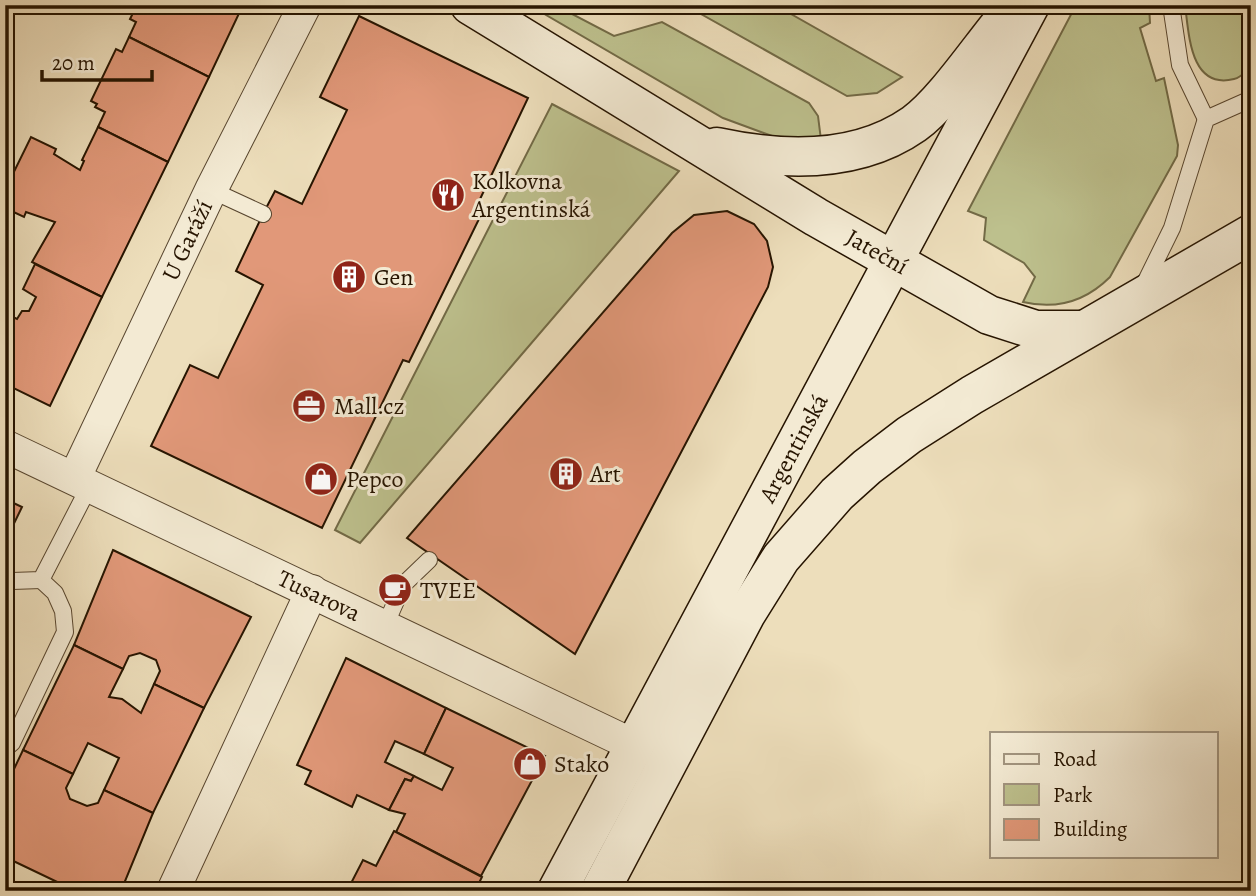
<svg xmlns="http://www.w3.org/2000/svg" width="1256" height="896" font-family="Alegreya,serif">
<rect width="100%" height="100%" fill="#eddebb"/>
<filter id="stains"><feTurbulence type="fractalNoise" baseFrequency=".00286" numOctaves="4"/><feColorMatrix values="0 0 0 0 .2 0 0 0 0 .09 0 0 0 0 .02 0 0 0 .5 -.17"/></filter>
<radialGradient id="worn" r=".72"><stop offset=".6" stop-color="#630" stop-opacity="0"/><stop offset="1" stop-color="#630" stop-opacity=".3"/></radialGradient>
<g fill="#bdc08d" stroke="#726a46" stroke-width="2">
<polygon points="529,5 555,5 614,36 662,22 809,103 818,116 821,140 772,136 723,118"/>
<polygon points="685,5 775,5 902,77 877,93 847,96"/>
<path d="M1076,5H1149L1150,23L1140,28L1156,81L1164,78L1178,145L1177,156L1110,277C1085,302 1057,310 1023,302L1035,277L1024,263L984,240L986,218L968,211Z"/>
<path d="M1185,5H1251C1251,22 1254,43 1251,60C1249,69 1242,77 1234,79C1190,90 1189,34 1185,5Z"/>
<polygon points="552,104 679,171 360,543 335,530"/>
</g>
<g fill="#e19879" stroke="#261400" stroke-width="2">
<polygon points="137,5 243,5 209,77 129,37 136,22 130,19"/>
<polygon points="359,16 528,98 472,216 479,219 409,362 403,360 322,528 151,446 190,365 218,378 263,285 236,271 263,214 275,191 302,204 347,110 320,97"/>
<polygon points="129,37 209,77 168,162 98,127 105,112 95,107 97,104 91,101 116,49 122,52"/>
<polygon points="98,127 168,162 102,297 32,262 55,222 26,212 24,217 5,208 5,190 31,137 56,149 54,154 80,170 84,161 82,160"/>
<polygon points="727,211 754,224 767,241 773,267 768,287 575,654 407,538 672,233 694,215"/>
<polygon points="35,264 102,297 50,406 5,384 5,313 17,319 22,311 29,311 36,297 23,289"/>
<polygon points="5,499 22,507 5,542"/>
<polygon points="113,550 251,617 204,708 154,684 160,671 156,660 140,653 129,656 123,669 74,645"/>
<polygon points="74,645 123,669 109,697 122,699 141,713 154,684 204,708 153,813 104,790 119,758 88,743 73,774 23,750"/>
<polygon points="346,658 446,708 424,754 395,741 385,762 414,776 411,781 405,779 389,810 357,795 352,807 305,784 311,771 297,765"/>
<polygon points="446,708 545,756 481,876 396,832 405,814 389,810 405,779 411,781 414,776 442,790 453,768 424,754"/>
<polygon points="23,750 73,774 66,788 70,799 87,806 98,803 104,790 153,813 121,891 76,891 5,857 5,788"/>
<polygon points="394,831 482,877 475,891 347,891 363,860 376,866"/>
</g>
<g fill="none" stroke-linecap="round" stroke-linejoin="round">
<g stroke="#58462f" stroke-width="18">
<g id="lane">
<polyline points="1171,5 1180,65 1206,119"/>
<polyline points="211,190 263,214"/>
<polyline points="1144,285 1172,228 1206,119 1251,99"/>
<polyline points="5,585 12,581 41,580 90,485"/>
<polyline points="385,626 403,585 429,560"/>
<polyline points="5,749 12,743 65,632 63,611 55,593 41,580"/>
</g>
</g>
<g stroke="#58462f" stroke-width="34">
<g id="street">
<path id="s1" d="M5,446L633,745"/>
<path id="s2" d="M75,477L211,190L305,5"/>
<polyline points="173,891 312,591"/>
</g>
</g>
<g stroke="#261400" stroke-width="41">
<g id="secondary">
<path id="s3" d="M470,5L816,217L989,315L1036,330H1082"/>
<path d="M717,147C782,161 857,164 914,124C943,103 978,51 1002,22"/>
<path id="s4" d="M557,891L1030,5"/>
<polyline points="600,891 746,614 781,558 837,494 867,467 909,435 972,395 1251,234"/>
</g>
</g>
<use href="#lane" stroke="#f3ead3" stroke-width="16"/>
<use href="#street" stroke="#f3ead3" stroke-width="32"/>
<use href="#secondary" stroke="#f3ead3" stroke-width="38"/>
</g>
<defs>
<g id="restaurant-disc" transform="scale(1.75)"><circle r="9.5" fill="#8f2418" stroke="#f3ead3"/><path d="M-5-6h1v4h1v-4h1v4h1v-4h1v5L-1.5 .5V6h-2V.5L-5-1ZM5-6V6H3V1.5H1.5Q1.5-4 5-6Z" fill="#fff"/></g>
<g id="building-disc" transform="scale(1.75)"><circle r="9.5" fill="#8f2418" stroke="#f3ead3"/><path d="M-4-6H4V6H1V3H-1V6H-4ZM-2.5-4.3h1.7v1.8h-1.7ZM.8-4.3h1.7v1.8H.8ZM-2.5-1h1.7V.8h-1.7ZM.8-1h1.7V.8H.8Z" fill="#fff"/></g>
<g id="office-disc" transform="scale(1.75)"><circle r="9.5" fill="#8f2418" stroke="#f3ead3"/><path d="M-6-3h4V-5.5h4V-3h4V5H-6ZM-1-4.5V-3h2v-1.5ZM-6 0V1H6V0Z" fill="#fff"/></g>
<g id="shop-disc" transform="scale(1.75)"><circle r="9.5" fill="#8f2418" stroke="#f3ead3"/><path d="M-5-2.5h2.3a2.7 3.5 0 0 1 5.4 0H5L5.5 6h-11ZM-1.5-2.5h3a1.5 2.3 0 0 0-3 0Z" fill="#fff"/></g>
<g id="cafe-disc" transform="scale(1.75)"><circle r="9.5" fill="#8f2418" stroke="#f3ead3"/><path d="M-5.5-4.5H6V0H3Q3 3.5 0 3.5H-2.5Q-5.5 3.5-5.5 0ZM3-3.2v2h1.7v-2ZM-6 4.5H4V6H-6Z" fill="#fff"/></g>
</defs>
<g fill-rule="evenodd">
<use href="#restaurant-disc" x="448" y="195"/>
<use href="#building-disc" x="349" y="277"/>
<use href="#office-disc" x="309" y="406"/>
<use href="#building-disc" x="566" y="474"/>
<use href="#shop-disc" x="321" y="479"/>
<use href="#cafe-disc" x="395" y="590"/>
<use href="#shop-disc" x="530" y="764"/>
</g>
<g text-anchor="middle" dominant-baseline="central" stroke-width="6" stroke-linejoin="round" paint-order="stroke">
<g font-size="24" fill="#261400" stroke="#f3ead3" text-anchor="start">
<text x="472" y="181">Kolkovna<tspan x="472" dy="28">Argentinská</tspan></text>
<text x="374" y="277">Gen</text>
<text x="334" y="406">Mall.cz</text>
<text x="590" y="474">Art</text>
<text x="346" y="479">Pepco</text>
<text x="420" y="590">TVEE</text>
<text x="554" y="764">Stako</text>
</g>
<g font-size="24" fill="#261400" stroke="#f3ead3">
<text stroke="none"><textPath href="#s2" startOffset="262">U Garáží</textPath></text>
<text stroke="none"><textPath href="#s3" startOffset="476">Jateční</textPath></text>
<text stroke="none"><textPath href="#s4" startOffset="502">Argentinská</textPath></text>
<text stroke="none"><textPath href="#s1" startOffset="348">Tusarova</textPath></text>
</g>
</g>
<rect width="1256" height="896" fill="none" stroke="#eddebb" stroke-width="28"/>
<rect x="7" y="7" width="1242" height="882" fill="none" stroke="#261400" stroke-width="3.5"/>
<rect x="14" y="14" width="1228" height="868" fill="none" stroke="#261400" stroke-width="2"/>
<rect x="990" y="732" width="228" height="126" fill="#f3ead3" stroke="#a1947f" stroke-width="2"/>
<rect x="1004" y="754" width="35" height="10" fill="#f3ead3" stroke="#a1947f" stroke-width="2"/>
<text x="1053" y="766" font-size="21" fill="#261400">Road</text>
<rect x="1004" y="784" width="35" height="21" fill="#bdc08d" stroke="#a1947f" stroke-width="2"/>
<text x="1053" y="802" font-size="21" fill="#261400">Park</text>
<rect x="1004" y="819" width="35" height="21" fill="#e19879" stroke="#a1947f" stroke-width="2"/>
<text x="1053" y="836" font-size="21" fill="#261400">Building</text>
<path d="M42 70v10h110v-10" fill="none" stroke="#261400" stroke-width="3.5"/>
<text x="52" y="70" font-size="21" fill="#261400" stroke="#f3ead3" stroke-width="5" paint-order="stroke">20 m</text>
<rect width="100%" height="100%" filter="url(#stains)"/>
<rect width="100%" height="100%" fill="url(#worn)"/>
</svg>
